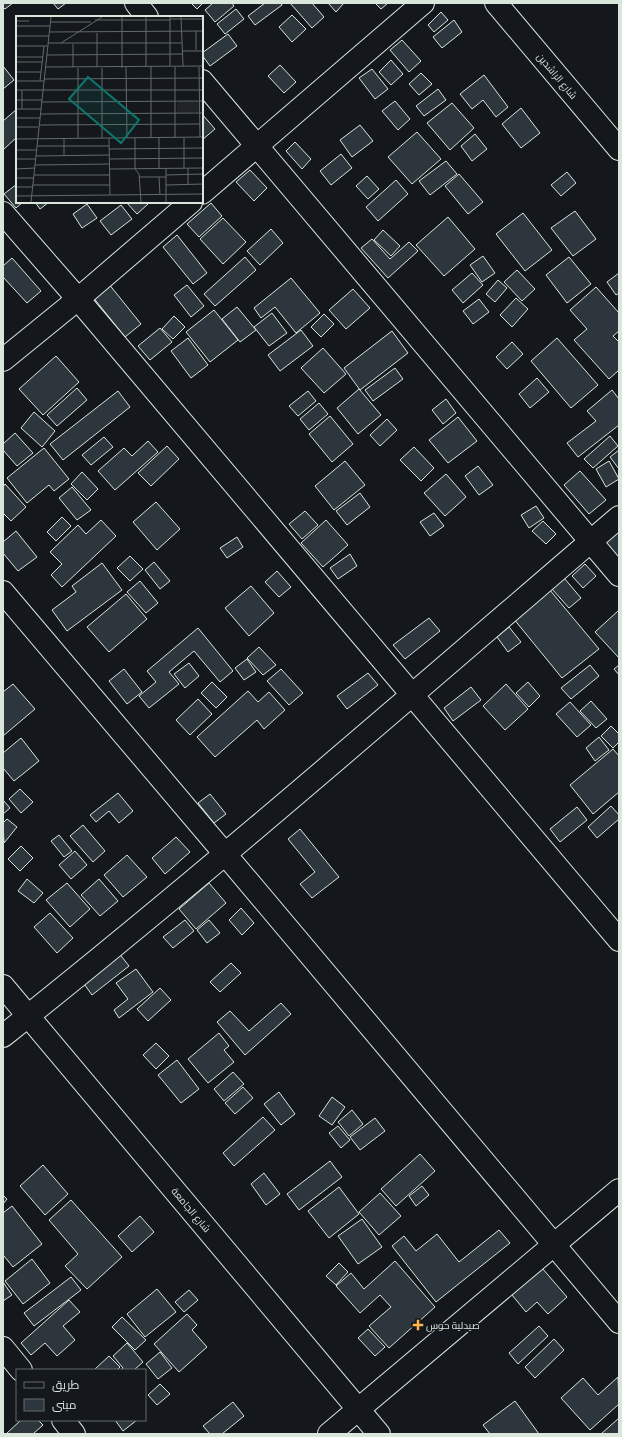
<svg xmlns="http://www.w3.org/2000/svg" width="622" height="1437" font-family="'Roboto Condensed',Cairo,sans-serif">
<rect width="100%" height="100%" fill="#14181c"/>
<g fill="#2c363c" stroke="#d8e6dc">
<polygon points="3,3 13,3 5,9 3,7"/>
<polygon points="53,3 66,3 58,9"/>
<polygon points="191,3 203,3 197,9"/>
<polygon points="213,3 232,3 234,6 215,22 205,10"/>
<polygon points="265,3 281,3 282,5 255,25 248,16"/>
<polygon points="290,3 312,3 324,17 312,28"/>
<polygon points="328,3 344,3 336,12"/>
<polygon points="375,3 388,3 381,9"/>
<polygon points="236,9 244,19 225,34 217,24"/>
<polygon points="441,12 448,20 434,32 428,25"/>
<polygon points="292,15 306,29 292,42 279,27"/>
<polygon points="454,20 462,32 442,48 433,37"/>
<polygon points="228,34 237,46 210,66 202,55 202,53"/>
<polygon points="402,40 421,61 409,72 390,50"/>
<polygon points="391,60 403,74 391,85 379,72"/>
<polygon points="280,65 296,82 284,93 268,76"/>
<polygon points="3,66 14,80 3,89"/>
<polygon points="372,69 388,89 375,99 359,78"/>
<polygon points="421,73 432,84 419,95 409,84"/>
<polygon points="484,75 508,107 496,117 483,100 472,109 460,94"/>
<polygon points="438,89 446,100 424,116 416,106"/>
<polygon points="395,101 410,119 398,130 382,111"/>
<polygon points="452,103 474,128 450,150 427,123"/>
<polygon points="521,108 540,133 521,148 502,124"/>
<polygon points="17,109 17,137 3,150 3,121"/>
<polygon points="202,114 215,129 202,140"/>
<polygon points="360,125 373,141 352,157 340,140"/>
<polygon points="417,132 441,159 412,184 388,157"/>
<polygon points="475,134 487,149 472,161 461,146"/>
<polygon points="295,142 311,159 302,169 286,151"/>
<polygon points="341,154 352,168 331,185 320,171"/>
<polygon points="446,161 457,174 430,195 419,181"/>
<polygon points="250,170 267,188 254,201 236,182"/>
<polygon points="567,172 576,183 561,196 551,185"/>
<polygon points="459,174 483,202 468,214 445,186"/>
<polygon points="367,176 379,189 368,199 356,186"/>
<polygon points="396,180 408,194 378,221 366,207"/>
<polygon points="17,184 17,202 23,202 16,208 4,194"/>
<polygon points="35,202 49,202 40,209"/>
<polygon points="126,202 146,202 148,204 137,214"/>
<polygon points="211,203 222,216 199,237 187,224"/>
<polygon points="87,204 97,218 82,228 73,214"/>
<polygon points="121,205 132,219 111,235 100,221"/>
<polygon points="575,211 596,239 573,256 551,228"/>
<polygon points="523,213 552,250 525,271 496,234"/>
<polygon points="448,217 475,249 444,276 416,245"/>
<polygon points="223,218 246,242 223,264 200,239"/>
<polygon points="271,229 283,243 260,265 247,251"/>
<polygon points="383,230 400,246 391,256 374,240"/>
<polygon points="177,235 207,273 193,284 163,247"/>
<polygon points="372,239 390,259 409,242 418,251 388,278 361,248"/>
<polygon points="483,256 495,273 482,282 470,265"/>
<polygon points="245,257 256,270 215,306 204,294"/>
<polygon points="569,257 591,284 567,303 546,275"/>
<polygon points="12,258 41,291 27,303 3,277 3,266"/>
<polygon points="517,270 535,289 522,301 504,282"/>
<polygon points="472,273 483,285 463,303 452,290"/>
<polygon points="619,273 619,293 616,295 607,282"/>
<polygon points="104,278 141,324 125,337 88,291"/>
<polygon points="291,278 320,313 296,333 275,307 261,318 254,308"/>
<polygon points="498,280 507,288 495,302 486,294"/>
<polygon points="187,285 204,306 191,317 174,295"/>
<polygon points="596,287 619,313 619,331 613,336 619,342 619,370 609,379 574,340 587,329 570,310"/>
<polygon points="353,289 370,308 346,329 329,310"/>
<polygon points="516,298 528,309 512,327 500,315"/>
<polygon points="479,299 489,312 473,324 463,311"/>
<polygon points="237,307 256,330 240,342 222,319"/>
<polygon points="214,310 238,340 210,362 186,332"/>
<polygon points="272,313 287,333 269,346 254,327"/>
<polygon points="324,314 334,324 321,337 311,327"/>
<polygon points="174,316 185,327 173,339 162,329"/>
<polygon points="160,328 172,342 150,360 138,346"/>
<polygon points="301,330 313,346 280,371 268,355"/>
<polygon points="392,331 408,353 360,390 344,368"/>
<polygon points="188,338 208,365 191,378 171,351"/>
<polygon points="557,338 598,385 571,408 531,361"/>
<polygon points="512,342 523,354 507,369 496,357"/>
<polygon points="323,348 346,374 324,393 301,368"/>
<polygon points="56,356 79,382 43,415 19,389"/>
<polygon points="395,368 403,379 373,401 365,390"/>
<polygon points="537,378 549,392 530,408 519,394"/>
<polygon points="77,388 87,400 57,426 47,415"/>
<polygon points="359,389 381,415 358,434 337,408"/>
<polygon points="612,390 619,399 619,425 578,457 567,443 596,421 587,411"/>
<polygon points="118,391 130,407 63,460 50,444"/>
<polygon points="308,391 316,401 298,416 289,406"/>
<polygon points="446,399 456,413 443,424 432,410"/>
<polygon points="319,403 328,414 309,430 300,419"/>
<polygon points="34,412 55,431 42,447 21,428"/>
<polygon points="330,416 353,444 332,462 309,434"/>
<polygon points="458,417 477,441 448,463 429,440"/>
<polygon points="387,419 397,430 380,446 370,435"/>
<polygon points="15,433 33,453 17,466 3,450 3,444"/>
<polygon points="610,436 618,446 593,468 584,459"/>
<polygon points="104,437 113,447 91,465 82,455"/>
<polygon points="148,441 158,452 115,490 98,471 124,448 132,456"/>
<polygon points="167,446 179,459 151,486 138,473"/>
<polygon points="414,447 434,468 421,481 400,460"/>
<polygon points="44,448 69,479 54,491 49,485 27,503 7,478"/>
<polygon points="619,450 619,469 610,457"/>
<polygon points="345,461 365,485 334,510 315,486"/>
<polygon points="609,461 619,479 606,487 596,469"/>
<polygon points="478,466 493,485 479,495 465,476"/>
<polygon points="580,471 606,500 589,514 564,485"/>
<polygon points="82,472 98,489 87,500 71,484"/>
<polygon points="446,474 466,497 445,516 424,493"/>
<polygon points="5,484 26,507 11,521 3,513 3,487"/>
<polygon points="72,487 91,510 77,520 59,498"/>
<polygon points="360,493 370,507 347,525 336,511"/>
<polygon points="156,502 180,529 157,550 133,522"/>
<polygon points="536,506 544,518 529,528 521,515"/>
<polygon points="305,511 318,525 302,539 289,524"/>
<polygon points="434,513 444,526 430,536 420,522"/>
<polygon points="62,517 71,526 56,541 47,532"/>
<polygon points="101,520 116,536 62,587 51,575 62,564 50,552 78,525 86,534"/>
<polygon points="326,520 348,545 323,567 301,543"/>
<polygon points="543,521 556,534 546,544 532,531"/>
<polygon points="619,521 619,556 617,558 600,536"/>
<polygon points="16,531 37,557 18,571 3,553 3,542"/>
<polygon points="237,537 243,547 227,558 220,548"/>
<polygon points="350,554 357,566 338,579 330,568"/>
<polygon points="130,556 143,569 130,581 117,568"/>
<polygon points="154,562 170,581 160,589 145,570"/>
<polygon points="102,563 122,590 67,631 52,610 76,592 72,586"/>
<polygon points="585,564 596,576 583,588 572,576"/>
<polygon points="277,571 291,587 279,597 265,582"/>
<polygon points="564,578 581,598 569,608 552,589"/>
<polygon points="140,581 158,603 146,613 127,592"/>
<polygon points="251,586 274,613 249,636 225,608"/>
<polygon points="549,589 599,649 562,678 513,618"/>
<polygon points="126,594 147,619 109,652 87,627"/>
<polygon points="619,610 619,658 595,632"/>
<polygon points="429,618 440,631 405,659 393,645"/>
<polygon points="509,627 521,642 508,652 497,637"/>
<polygon points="198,628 233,671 220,682 194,651 169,672 179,684 149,708 139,696 156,682 147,671"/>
<polygon points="259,647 276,665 263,675 247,658"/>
<polygon points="247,659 256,672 244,680 235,668"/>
<polygon points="189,663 199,676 185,688 174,674"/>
<polygon points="590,665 599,676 571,699 561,688"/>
<polygon points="619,665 619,675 614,669"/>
<polygon points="124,669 142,692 127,704 109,681"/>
<polygon points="281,669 303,693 289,705 267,681"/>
<polygon points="368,673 378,685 347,709 337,696"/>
<polygon points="212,682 227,697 216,708 201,693"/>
<polygon points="528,682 540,696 529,707 516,693"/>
<polygon points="13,684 35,709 3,736 3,692"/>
<polygon points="506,684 528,709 505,730 483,706"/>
<polygon points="471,687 481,700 453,721 444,708"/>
<polygon points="248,691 258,702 269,692 285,710 264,729 257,720 215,757 197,737"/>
<polygon points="198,699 212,714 190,735 176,720"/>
<polygon points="591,701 607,719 596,728 580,711"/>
<polygon points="570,702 591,725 577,737 556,714"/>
<polygon points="611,726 619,734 619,742 613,748 601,736"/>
<polygon points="599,737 609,750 595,761 586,748"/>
<polygon points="21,738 39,761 14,781 3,768 3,753"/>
<polygon points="613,749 619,756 619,792 593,814 570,785"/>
<polygon points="20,789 33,802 21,813 9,799"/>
<polygon points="118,793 133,811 119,823 109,811 96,822 90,815"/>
<polygon points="210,794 226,814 214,823 198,803"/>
<polygon points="3,800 10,808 3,814"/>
<polygon points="611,806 619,815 619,819 597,838 588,827"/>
<polygon points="577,807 587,820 560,842 550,829"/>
<polygon points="7,819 17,827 4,843 3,823"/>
<polygon points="83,825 105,851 93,862 70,836"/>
<polygon points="300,829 339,877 312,898 300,884 315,872 288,839"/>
<polygon points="59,835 72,851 64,857 51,841"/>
<polygon points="176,837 190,852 165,874 152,858"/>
<polygon points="21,846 33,858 20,871 8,859"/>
<polygon points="75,851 87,865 71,879 59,865"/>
<polygon points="127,855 147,877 123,897 104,875"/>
<polygon points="27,879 43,893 34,903 18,891"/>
<polygon points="99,879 118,901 100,916 81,895"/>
<polygon points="67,883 90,909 70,927 46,900"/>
<polygon points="209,883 226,903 196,929 179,909"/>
<polygon points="241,908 254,923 242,935 229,920"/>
<polygon points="50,913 73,938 57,953 34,927"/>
<polygon points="185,920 194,931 173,948 163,937"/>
<polygon points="209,920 220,933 207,943 197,930"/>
<polygon points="118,952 129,966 92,995 82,981"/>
<polygon points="231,963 241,973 220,992 210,982"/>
<polygon points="136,969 153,992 119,1018 114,1010 128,999 116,983"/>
<polygon points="160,988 171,1000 148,1021 137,1009"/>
<polygon points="281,1003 291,1014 245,1055 217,1022 230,1011 249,1031"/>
<polygon points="219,1033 229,1046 224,1050 234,1062 208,1083 188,1059"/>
<polygon points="156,1043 169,1056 156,1069 143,1055"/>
<polygon points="177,1060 199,1089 181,1103 158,1075"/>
<polygon points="233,1072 244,1084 224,1101 214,1089"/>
<polygon points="243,1087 253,1098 235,1114 225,1103"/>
<polygon points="279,1092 295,1114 281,1125 264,1104"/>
<polygon points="332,1097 345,1107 332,1125 319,1116"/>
<polygon points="352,1110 363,1124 349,1136 338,1122"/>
<polygon points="263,1117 275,1130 234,1166 223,1153"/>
<polygon points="375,1118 385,1131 360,1150 350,1137"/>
<polygon points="338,1126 350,1140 341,1148 329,1133"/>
<polygon points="420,1154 435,1171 396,1206 381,1189"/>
<polygon points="330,1161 342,1177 299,1210 287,1194"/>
<polygon points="43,1165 68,1194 45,1215 20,1186"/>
<polygon points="264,1173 280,1194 266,1205 251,1184"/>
<polygon points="422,1186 429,1195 416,1206 409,1196"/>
<polygon points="339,1187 359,1214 329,1238 308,1211"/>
<polygon points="380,1193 401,1216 379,1235 359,1212"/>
<polygon points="3,1195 7,1199 3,1204"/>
<polygon points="71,1200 122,1257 87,1289 65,1266 78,1254 49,1220"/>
<polygon points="12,1206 42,1244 13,1267 4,1256 3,1257 3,1213"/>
<polygon points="140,1216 154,1232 132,1252 118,1236"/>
<polygon points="362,1219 382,1247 358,1264 338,1236"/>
<polygon points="499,1230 510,1243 436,1302 392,1246 404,1236 416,1251 437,1234 459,1262"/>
<polygon points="32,1259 50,1283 23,1304 5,1281"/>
<polygon points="395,1261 435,1307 389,1348 369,1326 391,1307 380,1295 360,1313 336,1286 351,1273 364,1289"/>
<polygon points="339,1263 348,1272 336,1285 326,1276"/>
<polygon points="542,1268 567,1297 548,1314 537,1302 526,1312 512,1295"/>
<polygon points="71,1277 81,1290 34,1326 24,1313"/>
<polygon points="3,1282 12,1295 3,1301"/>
<polygon points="157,1289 176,1312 145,1337 127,1314"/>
<polygon points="189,1290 198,1300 184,1312 175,1302"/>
<polygon points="69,1300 80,1312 63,1326 75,1340 57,1356 45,1343 31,1355 21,1343"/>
<polygon points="187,1314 197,1325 192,1330 207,1347 179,1372 154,1344"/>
<polygon points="122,1317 146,1340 135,1350 112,1327"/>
<polygon points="539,1326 548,1336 518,1364 509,1353"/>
<polygon points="368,1329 385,1347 375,1356 358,1338"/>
<polygon points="554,1339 564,1350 535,1378 525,1367"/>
<polygon points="127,1343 143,1362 134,1370 121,1370 123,1368 113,1356"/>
<polygon points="160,1352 172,1368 158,1379 146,1364"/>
<polygon points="109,1356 120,1367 117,1370 94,1370"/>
<polygon points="618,1377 619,1404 590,1430 561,1398 583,1378 598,1395"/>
<polygon points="160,1384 170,1394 157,1405 148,1395"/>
<polygon points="515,1401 539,1434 490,1434 483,1425"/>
<polygon points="233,1402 244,1416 222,1434 210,1434 203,1426"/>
<polygon points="619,1418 619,1434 601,1434"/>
<polygon points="21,1420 38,1420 43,1425 33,1434 6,1434"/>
<polygon points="115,1420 137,1420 123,1431"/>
</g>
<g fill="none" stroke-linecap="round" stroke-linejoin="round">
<g stroke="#d8e6dc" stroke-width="24">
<g id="minor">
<polyline points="136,3 147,17"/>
<polyline points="202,81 619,575"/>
<polyline points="202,193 423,3"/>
<polyline points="3,213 78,299 619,940"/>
<polyline points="3,360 78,299 191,202"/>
<polyline points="3,592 225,854 619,1322"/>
<path d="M3,1036C213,869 415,692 619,517"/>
<polyline points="3,1348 21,1370"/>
<polyline points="63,1420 74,1434"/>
<polyline points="329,1434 619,1190"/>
</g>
</g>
<g stroke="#d8e6dc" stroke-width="24">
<g id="tertiary">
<polyline points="496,3 619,149"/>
<polyline points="3,986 379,1434"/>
</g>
</g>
<use href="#minor" stroke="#14181c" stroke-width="22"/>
<use href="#tertiary" stroke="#14181c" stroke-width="22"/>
</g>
<path fill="#ffb74d" stroke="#14181c" stroke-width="1.5" d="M416 1319h4v4h4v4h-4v4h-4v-4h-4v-4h4z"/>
<g text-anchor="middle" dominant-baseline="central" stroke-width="3" stroke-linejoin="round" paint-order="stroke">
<g font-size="10" fill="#d8e6dc" stroke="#14181c">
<text transform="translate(557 76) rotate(50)">شارع الراشدين</text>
<text transform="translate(191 1210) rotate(50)">شارع الجامعة</text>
</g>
<g font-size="10" fill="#d8e6dc" stroke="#14181c" text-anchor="start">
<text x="426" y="1325">صيدلية حوس</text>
</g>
</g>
<g transform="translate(16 16)">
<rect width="187" height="187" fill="#14181c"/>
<path d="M161,86H183V96L161,97Z" fill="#202428"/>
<path fill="none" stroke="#626a69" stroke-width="1" d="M130,1V51M154,1V50M165,1L167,50M154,3H187M79,4H154M0,5H13M34,6H75M0,10H34M180,15V34M33,16L187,15M0,20H33M32,27H166M45,27L86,1M0,30H31M166,35H187M31,39L166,38M0,41H27M0,46H26M29,51L187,50M57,51V28M81,51V17M110,51L111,122M135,51V122M183,51L184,121M106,52V1M0,56H25M28,63L187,62M0,65H28M24,65L28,30M0,74H187M0,84H26M25,86L187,85M0,93H25M6,93V74M24,98L187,97M0,102H24M23,109L184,108M0,111H22M48,122V139M86,122V52M93,122L94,179M119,122V153L123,158L125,186M143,122V152M159,122V51M0,123L187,121M62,123V52M21,130H93M93,133L187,132M0,134H21M20,140L94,139M0,143H20M94,143L187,142M19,149L94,148M168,152V122M0,153L19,152M94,153L187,152M18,159H94M150,159L187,158M123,161H150M143,161L144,179M0,162H18M17,169H94M150,169L187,168M172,169V152M0,171H17M0,180L187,178M15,186L35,1M150,186V152"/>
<path fill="#0f766e" fill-opacity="0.15" stroke="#0f766e" stroke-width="2" d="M72,61L123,104L105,127L53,83Z"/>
<rect width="187" height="187" fill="none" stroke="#d8e6dc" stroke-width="2"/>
</g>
<rect width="622" height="1437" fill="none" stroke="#d8e6dc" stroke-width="8"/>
<rect x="16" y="1369" width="130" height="52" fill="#14181c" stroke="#626a69"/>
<rect x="24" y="1382" width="20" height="6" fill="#14181c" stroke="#626a69"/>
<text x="52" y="1389" font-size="12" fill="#d8e6dc">طريق</text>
<rect x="24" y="1399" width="20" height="12" fill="#2c363c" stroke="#626a69"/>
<text x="52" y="1409" font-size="12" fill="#d8e6dc">مبنى</text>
</svg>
